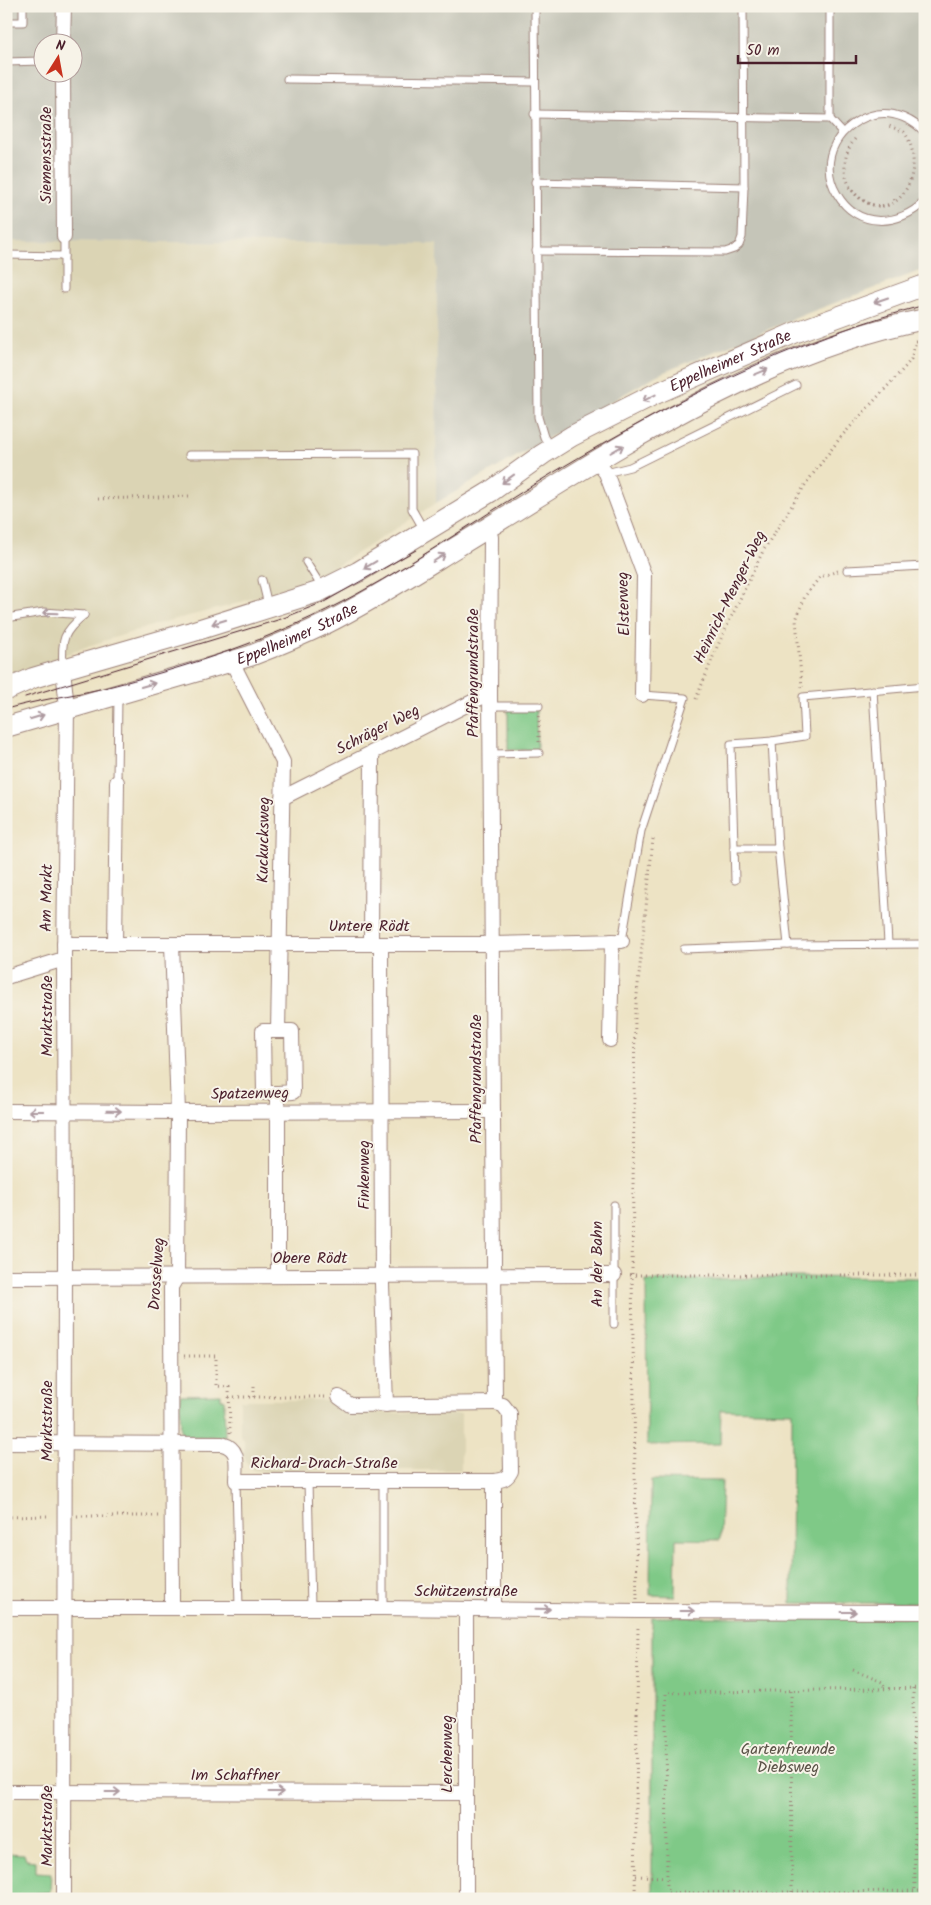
<svg xmlns="http://www.w3.org/2000/svg" width="931" height="1905" font-family="Kalam,sans-serif">
<rect width="100%" height="100%" fill="#f7f3e8"/>
<filter id="ink" filterUnits="userSpaceOnUse"><feTurbulence type="fractalNoise" baseFrequency=".02" numOctaves="2"/><feDisplacementMap in="SourceGraphic" scale="10" xChannelSelector="R" yChannelSelector="G"/><feConvolveMatrix kernelMatrix="1 2 1 2 8 2 1 2 1" color-interpolation-filters="sRGB"/></filter>
<filter id="wash" filterUnits="userSpaceOnUse"><feTurbulence type="fractalNoise" baseFrequency=".0096" numOctaves="4" result="noise"/><feDisplacementMap in="SourceGraphic" scale="20" xChannelSelector="R" yChannelSelector="G"/><feGaussianBlur stdDeviation="1.12" result="paint"/><feColorMatrix in="noise" values="0 0 0 0 0 0 0 0 0 0 0 0 0 0 0 0 0 1.4 0 .05"/><feComposite in="paint" operator="in"/></filter>
<g filter="url(#wash)">
<rect width="100%" height="100%" fill="#ede3c4"/>
<g fill="#dbd4b4">
<polygon points="6,241 437,244 436,503 324,574 229,606 164,622 91,645 6,677"/>
<polygon points="240,1400 337,1400 338,1412 461,1414 461,1470 326,1470 271,1473 253,1470 247,1463 244,1455 244,1439 240,1435"/>
</g>
<path fill="#c5c5b8" fill-rule="evenodd" d="M6,6H925V269L808,313L657,375L436,503L437,244L6,241ZM42,42H72V72H42Z"/>
<g fill="#7fc987" stroke="#647459">
<polygon points="508,709 536,709 537,750 508,750"/>
<polygon points="792,1277 925,1278 925,1603 791,1603 792,1412 721,1410 720,1444 647,1445 646,1281"/>
<polygon points="221,1394 221,1399 224,1399 225,1436 181,1437 180,1395"/>
<polygon points="651,1480 722,1481 720,1540 676,1539 675,1596 650,1595"/>
<rect x="652" y="1617" width="273" height="282"/>
<polygon points="6,1853 24,1854 26,1860 36,1861 36,1872 51,1873 50,1892 36,1893 36,1899 6,1899"/>
</g>
</g>
<g filter="url(#ink)">
<g fill="none" stroke-linecap="round" stroke-linejoin="round">
<g stroke="#9c8178" stroke-width="9">
<g id="service">
<polyline points="535,6 538,417 544,437 551,448"/>
<polyline points="6,22 23,22 23,6"/>
<polyline points="6,62 42,61"/>
<polyline points="287,79 534,82"/>
<polyline points="534,114 830,119 830,6"/>
<polyline points="830,119 842,132"/>
<path d="M925,133C914,120 894,111 877,114C840,121 816,159 837,194C857,229 899,227 925,201"/>
<polyline points="535,182 744,187"/>
<polyline points="536,251 725,252 734,249 739,245 742,237 744,187 743,6"/>
<polyline points="6,255 64,256 64,237"/>
<polyline points="64,289 64,256"/>
<polyline points="189,455 412,454 412,509 424,530"/>
<polyline points="606,473 630,467 796,385"/>
<polyline points="306,562 323,589"/>
<polyline points="847,570 925,566"/>
<polyline points="262,580 268,605"/>
<polyline points="6,618 44,612 84,615"/>
<path d="M63,666C61,640 63,632 84,615"/>
<polyline points="873,690 888,943"/>
<polyline points="490,706 539,706"/>
<polyline points="491,754 539,753"/>
<polyline points="117,782 118,695"/>
<polyline points="734,848 778,848 772,741"/>
<polyline points="778,848 788,945"/>
<polyline points="735,880 731,744 772,741 805,736 803,697 925,686"/>
<polyline points="622,941 641,831 685,698 642,695"/>
<polyline points="684,949 788,945 925,944"/>
<polyline points="614,1324 614,1205"/>
<polyline points="236,1481 239,1607"/>
<polyline points="308,1481 311,1607"/>
<polyline points="383,1481 383,1608"/>
</g>
</g>
<g stroke="#9c8178" stroke-width="16">
<g id="minor">
<polyline points="63,42 64,6"/>
<polyline points="63,72 64,237"/>
<polyline points="596,461 606,473 644,575 642,695"/>
<path d="M486,529L491,537L490,693L495,1403L503,1405L510,1414L511,1471C507,1479 502,1480 494,1481V1609"/>
<polyline points="232,662 283,762 278,1031 263,1031 264,1093 278,1093 278,1275"/>
<polyline points="63,669 67,708 64,959 65,1252 64,1899"/>
<polyline points="282,798 490,693"/>
<polyline points="64,944 492,944 622,941"/>
<polyline points="115,944 117,782"/>
<polyline points="371,944 372,753"/>
<polyline points="381,944 382,1284 386,1405"/>
<polyline points="6,977 64,959"/>
<polyline points="278,1031 292,1031 293,1092 278,1093"/>
<polyline points="610,1040 612,941"/>
<polyline points="6,1111 178,1112 493,1111"/>
<polyline points="6,1277 614,1275"/>
<polyline points="339,1397 350,1405 495,1403"/>
<path d="M6,1443L222,1444C241,1449 236,1465 236,1481H494"/>
<polyline points="172,1607 171,1287 177,1277 178,1112 172,944"/>
<polyline points="6,1608 383,1608 638,1611 925,1612"/>
<polyline points="6,1792 465,1793"/>
<polyline points="466,1899 466,1610"/>
</g>
</g>
<g stroke="#9c8178" stroke-width="22">
<g id="secondary">
<path id="s1" d="M6,690L33,678L63,669L191,632L318,592L358,572L490,492L543,454L572,436L653,395L794,333L925,285"/>
<path id="s2" d="M6,727L250,656C276,646 302,635 327,623C371,601 413,574 455,548C604,457 751,354 925,319"/>
</g>
</g>
<g stroke="#9c8178" stroke-width="3" stroke-dasharray="1 4" stroke-linecap="butt">
<path d="M855,139C829,171 857,217 894,203L893,197"/>
<path d="M849,187C894,241 931,168 904,132C900,130 894,128 889,126"/>
<polyline points="915,341 925,340"/>
<polyline points="98,499 189,496"/>
<polyline points="802,687 796,620 805,596 820,577 838,571"/>
<polyline points="696,699 717,647 763,551 807,482 840,438 906,366 911,359 916,341"/>
<polyline points="539,716 539,742"/>
<polyline points="630,1275 925,1275"/>
<polyline points="184,1356 216,1356 216,1386 229,1387 230,1433"/>
<polyline points="229,1397 325,1397"/>
<polyline points="254,1397 254,1384"/>
<polyline points="77,1516 158,1516"/>
<polyline points="6,1517 51,1516"/>
<polyline points="637,1599 632,1275 635,1014 653,839"/>
<polyline points="853,1670 882,1682 885,1689"/>
<polyline points="913,1688 915,1891"/>
<polyline points="925,1688 666,1693 667,1893 925,1891"/>
<polyline points="791,1691 792,1892"/>
<polyline points="636,1876 666,1877"/>
<polyline points="635,1899 638,1625"/>
</g>
<use href="#service" stroke="#fff" stroke-width="7"/>
<use href="#minor" stroke="#fff" stroke-width="14"/>
<use href="#secondary" stroke="#fff" stroke-width="20"/>
<g stroke="#4a1f2b" stroke-width="1">
<polyline points="25,697 281,619 324,602 416,550"/>
<path d="M6,709C37,700 69,696 100,689C189,667 277,638 357,594C425,557 489,511 556,471C672,402 793,339 925,305"/>
</g>
</g>
<defs><path id="oneway-shaft" d="M-6 0H5M1.5-3L5.5 0L1.5 3" fill="none" stroke-width="1.6" stroke-linecap="round" stroke-linejoin="round" transform="scale(1.25)"/></defs>
<g stroke="#ae9aa0">
<use href="#oneway-shaft" transform="translate(881 300) rotate(161)"/>
<use href="#oneway-shaft" transform="translate(761 372) rotate(-23)"/>
<use href="#oneway-shaft" transform="translate(649 398) rotate(153)"/>
<use href="#oneway-shaft" transform="translate(617 449) rotate(-30)"/>
<use href="#oneway-shaft" transform="translate(508 479) rotate(144)"/>
<use href="#oneway-shaft" transform="translate(439 558) rotate(-32)"/>
<use href="#oneway-shaft" transform="translate(370 565) rotate(149)"/>
<use href="#oneway-shaft" transform="translate(50 613) rotate(-178)"/>
<use href="#oneway-shaft" transform="translate(219 622) rotate(163)"/>
<use href="#oneway-shaft" transform="translate(148 685) rotate(-16)"/>
<use href="#oneway-shaft" transform="translate(37 717) rotate(-17)"/>
<use href="#oneway-shaft" transform="translate(36 1111) rotate(180)"/>
<use href="#oneway-shaft" transform="translate(114 1111) rotate(1)"/>
<use href="#oneway-shaft" transform="translate(543 1609) rotate(1)"/>
<use href="#oneway-shaft" transform="translate(687 1611)"/>
<use href="#oneway-shaft" transform="translate(849 1612)"/>
<use href="#oneway-shaft" transform="translate(113 1792)"/>
<use href="#oneway-shaft" transform="translate(276 1792)"/>
</g>
</g>
<g text-anchor="middle" dominant-baseline="central" stroke-width="4" stroke-linejoin="round" paint-order="stroke">
<g font-size="16" fill="#4a1f2b" stroke="#f7f3e8">
<text transform="translate(46 155) rotate(-90)">Siemensstraße</text>
<text stroke="none"><textPath href="#s1" startOffset="801">Eppelheimer Straße</textPath></text>
<text transform="translate(730 597) rotate(-64)">Heinrich-Menger-Weg</text>
<text transform="translate(624 604) rotate(-92)">Elsterweg</text>
<text stroke="none"><textPath href="#s2" startOffset="306">Eppelheimer Straße</textPath></text>
<text transform="translate(473 673) rotate(-90)">Pfaffengrundstraße</text>
<text transform="translate(378 730) rotate(-27)">Schräger Weg</text>
<text transform="translate(264 840) rotate(-89)">Kuckucksweg</text>
<text transform="translate(47 898) rotate(-89)">Am Markt</text>
<text x="369" y="926">Untere Rödt</text>
<text transform="translate(47 1016) rotate(-90)">Marktstraße</text>
<text transform="translate(476 1079) rotate(-90)">Pfaffengrundstraße</text>
<text transform="translate(250 1094) rotate(-1)">Spatzenweg</text>
<text transform="translate(364 1175) rotate(-90)">Finkenweg</text>
<text x="310" y="1258">Obere Rödt</text>
<text transform="translate(597 1264) rotate(-90)">An der Bahn</text>
<text transform="translate(157 1274) rotate(-86)">Drosselweg</text>
<text transform="translate(47 1421) rotate(-90)">Marktstraße</text>
<text x="324" y="1463">Richard-Drach-Straße</text>
<text x="466" y="1591">Schützenstraße</text>
<text transform="translate(447 1754) rotate(-90)">Lerchenweg</text>
<text x="235" y="1775">Im Schaffner</text>
<text transform="translate(47 1826) rotate(-90)">Marktstraße</text>
</g>
<g font-size="16" fill="#5a5247" stroke="#f7f3e8">
<text x="788" y="1749">Gartenfreunde<tspan x="788" dy="18">Diebsweg</tspan></text>
</g>
</g>
<rect width="931" height="1905" fill="none" stroke="#f7f3e8" stroke-width="25"/>
<g transform="translate(58 58) rotate(11)"><circle r="24" fill="#f7f3e8" stroke="#b29e9c"/>
<path d="M0-4L9 19L0 12L-9 19Z" fill="#c8321e"/>
<text y="-8" font-size="14" font-weight="bold" text-anchor="middle" fill="#4a1f2b">N</text>
</g>
<path d="M738 55v8h118v-8" fill="none" stroke="#4a1f2b" stroke-width="2.5"/>
<text x="746" y="55" font-size="15" fill="#4a1f2b" stroke="#f7f3e8" stroke-width="4" paint-order="stroke">50 m</text>
</svg>
